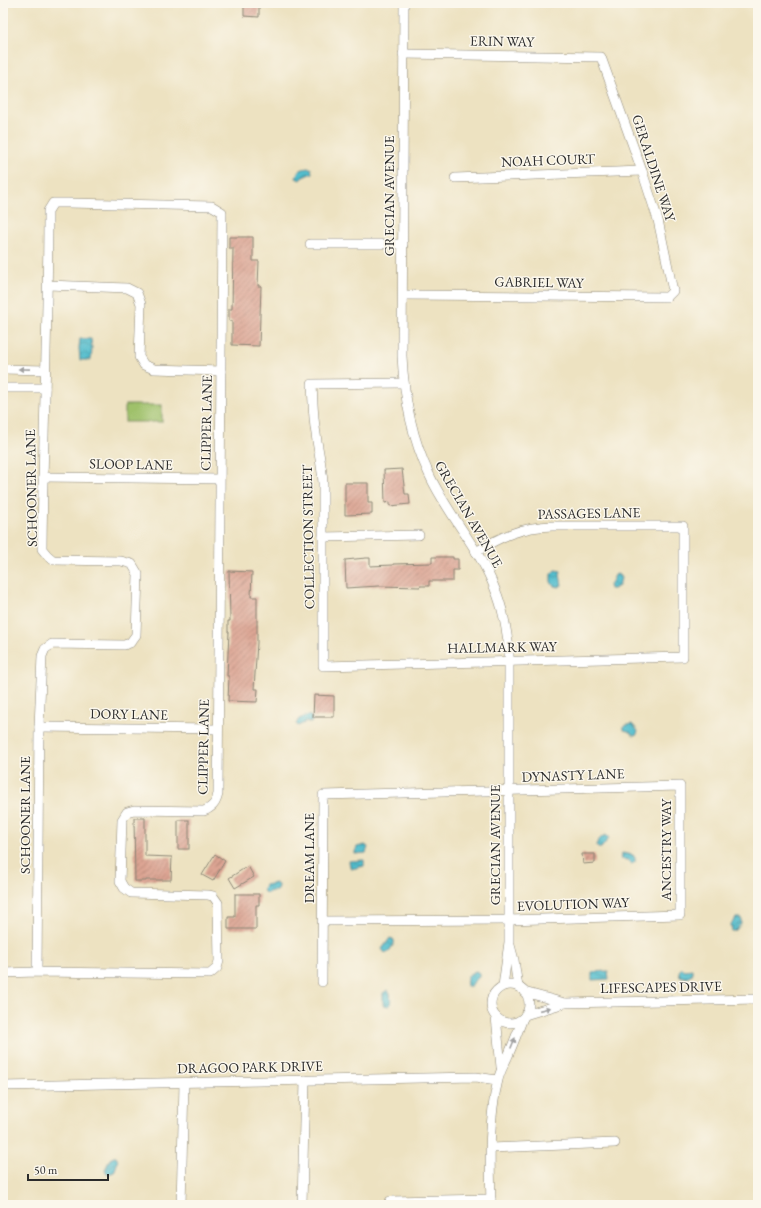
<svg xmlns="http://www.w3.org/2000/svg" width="761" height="1208" font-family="'EB Garamond',serif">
<defs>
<pattern id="water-waves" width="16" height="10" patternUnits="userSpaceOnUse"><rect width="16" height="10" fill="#52bdcd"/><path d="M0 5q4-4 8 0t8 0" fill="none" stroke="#449aa7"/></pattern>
<pattern id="building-hatch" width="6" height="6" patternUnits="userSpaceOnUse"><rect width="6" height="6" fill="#dca493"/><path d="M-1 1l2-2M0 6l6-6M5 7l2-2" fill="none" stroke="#b38678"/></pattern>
</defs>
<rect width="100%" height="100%" fill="#fbf7ec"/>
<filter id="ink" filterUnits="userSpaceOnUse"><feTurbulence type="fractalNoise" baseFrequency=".025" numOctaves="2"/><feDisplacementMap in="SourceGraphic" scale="8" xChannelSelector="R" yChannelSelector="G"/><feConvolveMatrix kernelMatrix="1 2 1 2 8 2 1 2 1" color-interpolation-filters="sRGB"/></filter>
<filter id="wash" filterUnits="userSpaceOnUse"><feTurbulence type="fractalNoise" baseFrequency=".012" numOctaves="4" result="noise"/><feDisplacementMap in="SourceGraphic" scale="16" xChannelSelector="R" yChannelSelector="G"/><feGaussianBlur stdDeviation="0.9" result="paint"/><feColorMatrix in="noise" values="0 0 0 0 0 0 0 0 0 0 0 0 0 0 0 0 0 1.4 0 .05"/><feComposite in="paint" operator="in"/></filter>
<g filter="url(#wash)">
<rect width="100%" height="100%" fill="#ede2c1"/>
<rect fill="#9fc16a" stroke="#65764a" x="125" y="405" width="37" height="17"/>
<g fill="url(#water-waves)" stroke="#3e747c">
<path d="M311,168L312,173L303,177L300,180L296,178C297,170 303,168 311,168Z"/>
<polygon points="80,339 91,339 92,349 91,360 80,360 79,348"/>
<polygon points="555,570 561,571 560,575 562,585 559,587 554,586 551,582 551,574"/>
<polygon points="617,574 619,575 621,578 619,586 613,589 610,589 609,585 613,580 615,575"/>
<polygon points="309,715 312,718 311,723 306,722 298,726 296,724 299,719"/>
<polygon points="632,724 638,731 637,734 634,735 628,731 624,730 624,726"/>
<path d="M606,835L609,838L601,848H598L596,846C596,842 602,836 606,835Z"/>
<polygon points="365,845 368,847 366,853 355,854 355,852 357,847"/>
<polygon points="622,853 633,855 635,858 635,862 631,864 628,860 621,859"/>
<polygon points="364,860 364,866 351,869 351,867 350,867 349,861"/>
<polygon points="275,883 278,885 277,891 271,891 267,893 264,892 263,889 265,885"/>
<polygon points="736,918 741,918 741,924 735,931 732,931 731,924"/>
<polygon points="390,938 394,940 394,944 389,951 385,953 382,949"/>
<polygon points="682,968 685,970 692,969 692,975 687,978 680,976 679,971"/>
<path d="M476,971L479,973V977L475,980L471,986H467C465,979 469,973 476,971Z"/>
<polygon points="608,971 609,979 592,980 592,972"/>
<polygon points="388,990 390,993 391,1004 389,1006 383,1005 383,993"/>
<polygon points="114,1157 116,1157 118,1161 114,1172 108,1174 105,1170 110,1159"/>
</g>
<g id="blocks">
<g fill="url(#building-hatch)">
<polygon points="244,3 259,3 259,17 244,16"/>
<polygon points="229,237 253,237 253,261 259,261 258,286 261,286 259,346 232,345 232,321 229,321 229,309 232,309 233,248 229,248"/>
<polygon points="402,469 405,494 409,494 410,504 390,506 390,502 385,503 384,470"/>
<polygon points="345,483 368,483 368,503 372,503 372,514 345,515"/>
<polygon points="432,557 453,557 453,559 458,559 458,570 453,570 453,581 429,581 429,586 420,586 420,587 379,586 346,588 345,560 366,558 370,558 370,566 393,565 393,564 432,563"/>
<polygon points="229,571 252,572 251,597 257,597 257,643 254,689 258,689 257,702 228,701 229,676 227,676 229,632 228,632 228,621 230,621"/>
<polygon points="314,695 334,696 334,717 313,717"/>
<polygon points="134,818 145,818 145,856 172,857 171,880 146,880 146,881 135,881"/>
<rect x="178" y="820" width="11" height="29"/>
<polygon points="215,854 225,861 213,881 202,875"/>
<polygon points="582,854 595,854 595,863 583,864"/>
<polygon points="248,866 254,877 235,888 229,878"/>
<polygon points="235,894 259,894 259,905 256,905 256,929 228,929 228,917 235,917"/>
</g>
</g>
</g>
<g filter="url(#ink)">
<use href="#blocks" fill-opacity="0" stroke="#8c8676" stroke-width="1"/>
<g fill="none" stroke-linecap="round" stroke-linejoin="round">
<g stroke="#8c8676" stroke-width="10">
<g id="street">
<path d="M404,3L402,356C404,397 411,436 429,474C447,514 479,547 495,589C503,608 506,627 509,648V942L503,986"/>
<polyline points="455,178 642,171"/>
<polyline points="310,244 403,244"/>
<polyline points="48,285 127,288 137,293 141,304 139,357 144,365 154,369 221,371"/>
<polyline points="403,295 667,297 673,291 658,220 642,171 601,57 403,54"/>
<polyline points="3,369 45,370"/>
<path d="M404,383L312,384C313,401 313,417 316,434C318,450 322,466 323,483V666L683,657V526H552C522,527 501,536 476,552"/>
<polyline points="3,388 45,388"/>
<polyline points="43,477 219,479"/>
<polyline points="323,537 419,535"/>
<polyline points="39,727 218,729"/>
<polyline points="510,945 514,960 518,987"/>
<path d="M3,973L37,972L210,974L217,968L219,961L218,903L213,896L208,895L131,893L124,888L120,881L122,820L127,812L134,810L204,811C213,807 216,803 218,794L222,212L212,206L68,203H53L48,211C48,324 43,436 42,549L47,555L53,560L121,561L132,564L138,574L136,635L130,643L124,645L52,644L45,649L42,656L39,727L37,972"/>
<polyline points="322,982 323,795 680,786 680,915 508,920 322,921"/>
<circle cx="510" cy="1004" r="19"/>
<polyline points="524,992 565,1003 758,999"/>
<polyline points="525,1015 565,1003"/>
<polyline points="496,1017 501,1067"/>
<polyline points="3,1086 476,1077 497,1080"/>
<polyline points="491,1148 615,1143"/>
<polyline points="390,1201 491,1199"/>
<polyline points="181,1205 184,1083"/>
<polyline points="302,1205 305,1080"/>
<path d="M491,1205C490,1164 488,1120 498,1080C500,1071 504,1065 507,1058C513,1045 518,1031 523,1018"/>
</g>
</g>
<use href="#street" stroke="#fff" stroke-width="9"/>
</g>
<defs><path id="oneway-solid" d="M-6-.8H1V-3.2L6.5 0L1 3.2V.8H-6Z"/></defs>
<g fill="#a0a0a0">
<use href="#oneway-solid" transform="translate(24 369) rotate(-179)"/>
<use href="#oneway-solid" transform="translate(545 1009) rotate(-13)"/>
<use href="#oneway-solid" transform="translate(513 1043) rotate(-68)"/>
</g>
</g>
<g text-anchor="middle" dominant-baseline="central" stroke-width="3" stroke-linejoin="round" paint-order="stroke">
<g font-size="14" fill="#2b2b2b" stroke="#fbf7ec">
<text transform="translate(502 41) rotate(1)">ERIN WAY</text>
<text transform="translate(548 160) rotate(-2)">NOAH COURT</text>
<text transform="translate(654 168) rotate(72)">GERALDINE WAY</text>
<text transform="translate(389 196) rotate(-90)">GRECIAN AVENUE</text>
<text transform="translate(539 282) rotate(1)">GABRIEL WAY</text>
<text transform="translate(206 423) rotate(-89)">CLIPPER LANE</text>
<text transform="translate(131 464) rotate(1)">SLOOP LANE</text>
<text transform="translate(31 488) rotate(-91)">SCHOONER LANE</text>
<text transform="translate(589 513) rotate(-1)">PASSAGES LANE</text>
<text transform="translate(469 514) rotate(60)">GRECIAN AVENUE</text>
<text transform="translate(308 537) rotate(-91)">COLLECTION STREET</text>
<text transform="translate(502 647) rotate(-1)">HALLMARK WAY</text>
<text transform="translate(129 714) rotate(1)">DORY LANE</text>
<text transform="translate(203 747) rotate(-89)">CLIPPER LANE</text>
<text transform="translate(573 775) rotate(-2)">DYNASTY LANE</text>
<text transform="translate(25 815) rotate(-90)">SCHOONER LANE</text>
<text transform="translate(495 845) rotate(-90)">GRECIAN AVENUE</text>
<text transform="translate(666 850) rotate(-90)">ANCESTRY WAY</text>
<text transform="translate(309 858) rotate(-90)">DREAM LANE</text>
<text transform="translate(573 904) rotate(-2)">EVOLUTION WAY</text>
<text transform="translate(661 987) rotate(-1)">LIFESCAPES DRIVE</text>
<text transform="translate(250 1067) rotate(-1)">DRAGOO PARK DRIVE</text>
</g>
</g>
<rect width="761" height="1208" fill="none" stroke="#fbf7ec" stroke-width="16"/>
<path d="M28 1174v6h80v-6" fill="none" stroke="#2b2b2b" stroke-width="2"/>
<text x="34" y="1174" font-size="12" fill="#2b2b2b" stroke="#fbf7ec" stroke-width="3" paint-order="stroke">50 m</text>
</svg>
